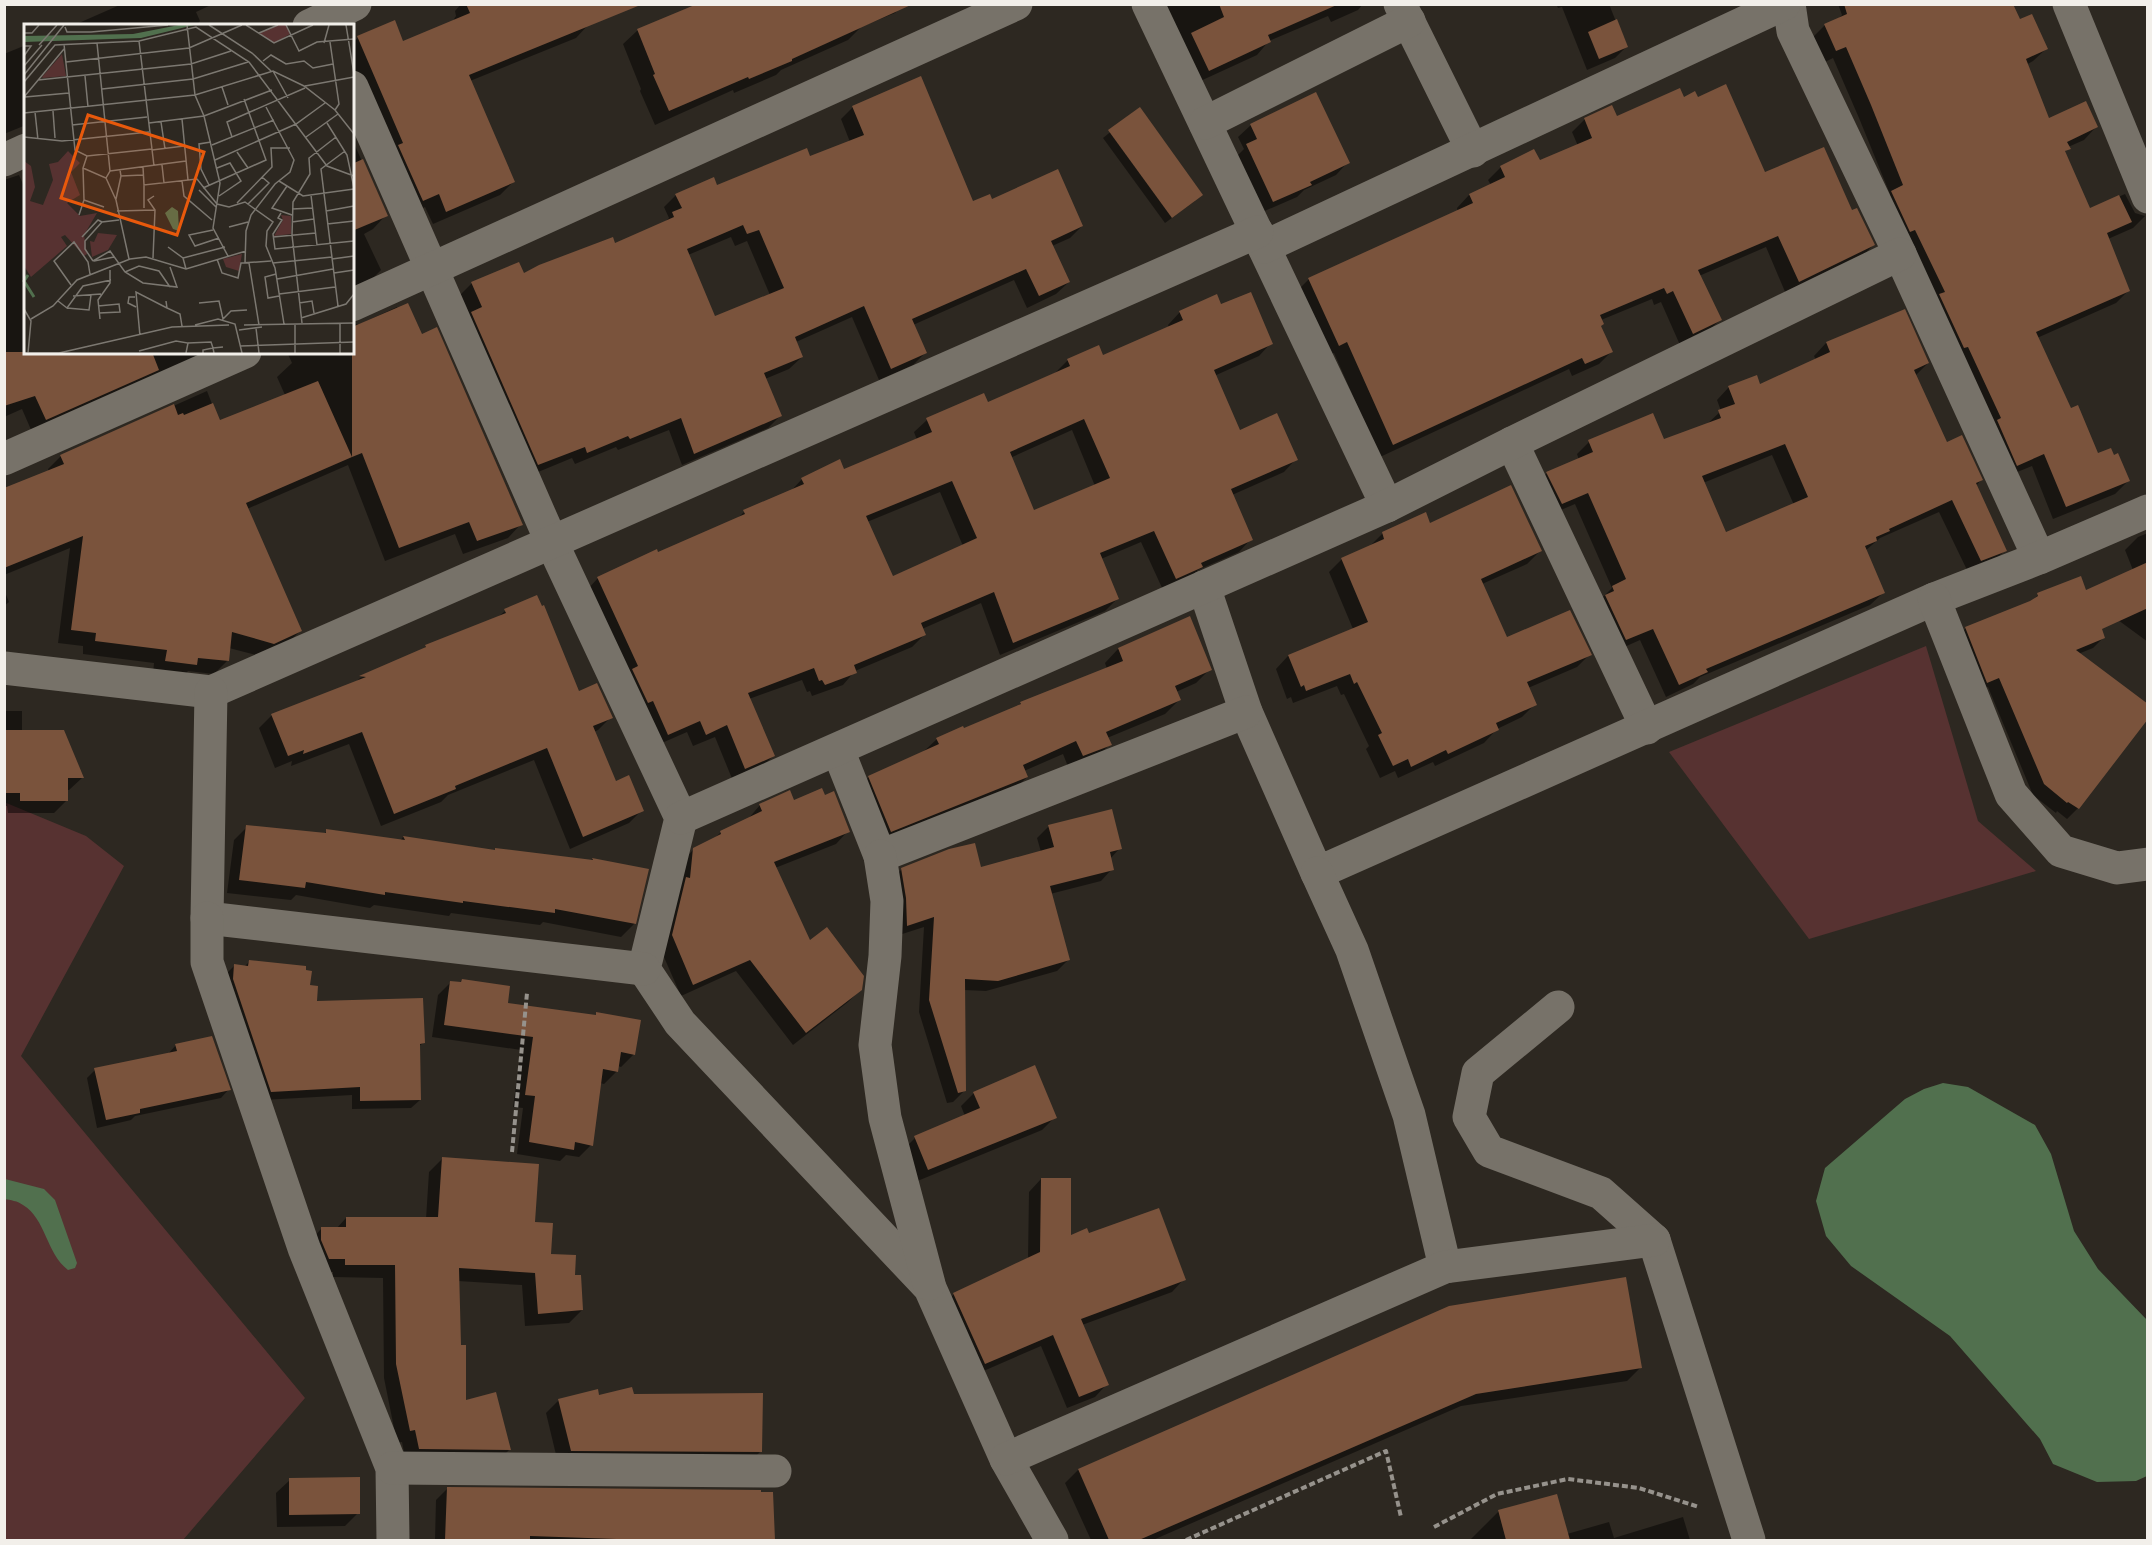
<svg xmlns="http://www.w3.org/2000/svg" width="2152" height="1545" font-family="Cabin,sans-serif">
<rect width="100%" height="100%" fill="#2d2821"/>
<g fill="#573231">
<polygon points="1926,646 1978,821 2036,871 1809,939 1669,752"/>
<polygon points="4,802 86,836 124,866 21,1056 305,1398 183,1540 5,1540"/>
</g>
<g fill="#51704e">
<polygon points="1943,1083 1968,1087 2035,1125 2051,1154 2074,1231 2098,1269 2147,1320 2147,1476 2136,1481 2097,1482 2053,1464 2040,1439 1950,1336 1851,1266 1826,1236 1816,1201 1825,1168 1905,1099 1924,1089"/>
<path d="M5,1179L44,1189L55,1200L77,1263L75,1268L68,1270C46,1253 46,1219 23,1205C18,1201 10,1200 5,1199Z"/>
</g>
<g fill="#0007" fill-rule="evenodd">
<polygon points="122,4 213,4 196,12 200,21 196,26 72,26"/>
<polygon points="461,4 581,4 589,24 576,38 470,81 514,181 500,195 433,224 425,207 409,214 352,89 352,43 358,38 394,22 403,43 455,21 454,19 456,16 455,11"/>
<polygon points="693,4 903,4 895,13 861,27 848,40 781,70 776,75 734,93 733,90 655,125 640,91 641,89 623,44 638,30 694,6"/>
<polygon points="1163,4 1363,4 1358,10 1331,22 1328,16 1269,41 1257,55 1196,83"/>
<polygon points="1556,4 1609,4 1626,47 1615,58 1587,70 1562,7 1558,8"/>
<polygon points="1838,4 2012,4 2019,21 2046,49 2033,61 2026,65 2049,120 2096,127 2084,140 2068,147 2064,153 2089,210 2125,194 2135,213 2145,216 2133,228 2108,239 2129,290 2116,303 2037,338 2070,410 2097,455 2128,481 2115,494 2053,519 2032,466 2005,477 1879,205 1890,194 1859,118 1833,58 1823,63 1812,38 1825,25 1837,20 1842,15"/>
<polygon points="26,45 26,125 4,134 4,54"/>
<polygon points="1683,99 1764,174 1851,212 1873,245 1861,258 1786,294 1766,247 1699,276 1720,320 1707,332 1680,345 1661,302 1654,305 1652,299 1601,320 1600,327 1611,352 1599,364 1572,376 1569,369 1380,457 1334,353 1326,357 1296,292 1309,279 1458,212 1457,208 1469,195 1491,185 1488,180 1501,167 1539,162 1578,146 1572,132 1585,119 1616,118"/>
<path d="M853,107L972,203L991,201L1082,226L1070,238L1052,246L1069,282L1056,294L1027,308L1014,280L913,325L925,353L913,365L879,380L852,317L796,342L802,357L789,369L765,379L780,416L768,428L682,465L669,430L618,450L616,447L575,464L572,458L526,477L460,295L472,283L523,275L614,245L664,223L669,218L664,207L676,195L717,187L810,158L850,142L841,119ZM731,237L735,246L747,241L770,295L715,318L688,255Z"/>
<polygon points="1139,109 1195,201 1165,223 1103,138"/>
<polygon points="1251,125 1348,162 1336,175 1304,190 1297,197 1260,213 1235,158 1244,149 1238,137"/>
<polygon points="352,139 386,215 373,229 364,234 381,270 367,284 352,290"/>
<polygon points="19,175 26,191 26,352 211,352 32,432 22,409 4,417 4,180"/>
<path d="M1221,306L1271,343L1259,356L1214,376L1239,432L1296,459L1284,472L1232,495L1251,539L1239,552L1198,570L1189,579L1163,590L1141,542L1101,559L1117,599L1105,611L1000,655L981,603L922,629L924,635L912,647L855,671L843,685L812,696L810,691L807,692L802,680L749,699L773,756L761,768L733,781L715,737L693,746L687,732L655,746L586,591L598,578L736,520L744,512L790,492L802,479L843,471L917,440L914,432L927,420L984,395L987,404L1055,373L1068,360L1102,357L1169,328L1168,325L1180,312ZM1072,430L1095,486L1033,512L1010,458ZM940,492L963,546L893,578L867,522Z"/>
<polygon points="397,307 421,336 521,524 508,538 463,554 455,534 385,561 348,465 247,509 300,631 287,644 260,656 229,648 227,661 214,674 188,671 182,678 153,674 154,663 83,654 83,646 58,643 70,548 4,575 4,490 49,472 48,469 61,456 207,391 219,422 285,395 277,377 292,363 287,352 352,352 352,325 360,324"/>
<path d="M1904,311L1928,363L1915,376L1946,444L1981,480L1976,486L2005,550L1992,563L1968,572L1939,512L1880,538L1865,551L1883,593L1870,605L1700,677L1693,684L1666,697L1640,640L1613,652L1600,600L1612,588L1575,504L1549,515L1535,486L1547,473L1579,460L1577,454L1589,442L1663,441L1706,425L1721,411L1717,400L1729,387L1759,386L1816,360L1814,356L1826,343ZM1772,455L1794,505L1725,534L1703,483Z"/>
<polygon points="1425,514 1430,525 1540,551 1527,564 1482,584 1506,639 1590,654 1577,667 1528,688 1535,704 1522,717 1497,729 1484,743 1435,766 1433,762 1398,778 1395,771 1380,778 1366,749 1369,746 1344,694 1341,695 1337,686 1293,703 1291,697 1287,699 1276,669 1288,656 1353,629 1329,572 1342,559 1369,547 1382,534"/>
<polygon points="2148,533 2148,642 2088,598 2104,637 2093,648 2078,654 2148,717 2078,808 2067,819 2057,811 2056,813 2033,795 1988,687 1977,692 1956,638 1966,628 2030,603 2038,595 2088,597 2133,570 2125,550 2138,537"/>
<polygon points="4,590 9,602 4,606"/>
<polygon points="505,611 578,693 611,717 598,730 594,732 616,783 642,810 629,823 570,849 534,760 448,795 441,802 381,826 349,744 291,766 292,761 275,768 259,728 272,715 354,684 360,678 423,650 426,646 498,617"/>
<polygon points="1118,649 1210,669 1196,683 1176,692 1179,700 1165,714 1107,738 1110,744 1096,758 1069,769 1063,754 1024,771 1027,777 1013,791 877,844 855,791 869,777 922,753 937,739 963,730 1017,707 1021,703 1107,669 1105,663"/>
<polygon points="4,711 22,711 22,732 82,778 69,790 67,790 67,800 54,813 8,813 7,806 4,806"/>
<polygon points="793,802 848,831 836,844 775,868 809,942 861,989 848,1002 793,1045 736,971 681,996 660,948 681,862 694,849 713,840 721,832 748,819 760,805"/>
<polygon points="1049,826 1120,848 1110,859 1112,869 1101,881 1050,894 1068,960 1057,971 986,991 964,990 964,1091 953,1102 947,1103 919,1012 924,927 896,936 890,881 902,869 980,869 1041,852 1037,838"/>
<polygon points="247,827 323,835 327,831 400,841 403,837 494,851 590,862 592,859 647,871 634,924 621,937 543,922 540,925 451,913 449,916 374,905 370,908 296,895 291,900 227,893 234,840"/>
<polygon points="249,962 315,1002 423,1043 418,1047 420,1100 411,1108 352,1109 352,1095 263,1100 225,975 234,966 244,967"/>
<polygon points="462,980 506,1004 594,1017 597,1014 634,1054 621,1067 618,1066 617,1071 604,1084 600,1083 591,1145 579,1157 566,1155 560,1161 517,1154 523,1108 513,1107 521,1050 432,1037 438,995 451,982 459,984"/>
<polygon points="176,1045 229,1089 221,1098 135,1116 131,1120 97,1128 87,1078 95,1070 168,1054"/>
<polygon points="974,1093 1055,1117 1042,1130 915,1182 902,1151 915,1138 965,1116 961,1106"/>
<polygon points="442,1159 534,1223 549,1255 574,1277 582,1310 569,1323 525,1326 522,1285 458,1281 459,1347 464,1402 509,1450 496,1463 406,1462 402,1442 397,1443 384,1378 383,1278 333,1277 333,1272 316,1272 309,1242 322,1228 336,1229 346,1218 426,1219 429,1172"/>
<polygon points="1041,1179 1070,1237 1088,1235 1184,1279 1172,1292 1082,1325 1107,1384 1095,1397 1067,1408 1041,1346 972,1376 942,1307 954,1294 1028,1259 1029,1192"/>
<polygon points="1449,1308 1640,1368 1627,1381 1461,1406 1153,1540 1091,1540 1065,1483 1078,1470"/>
<polygon points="598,1396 633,1396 760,1452 747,1465 558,1463 546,1413 559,1400"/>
<polygon points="290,1480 358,1513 345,1526 277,1527 276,1493"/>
<polygon points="447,1489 772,1493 773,1540 435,1540 436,1500"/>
<polygon points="1499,1511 1567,1534 1609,1522 1614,1538 1683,1517 1690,1540 1470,1540"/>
</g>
<g fill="#7a533c" fill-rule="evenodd">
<polygon points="466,4 637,4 638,6 469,75 515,182 446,212 439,194 423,201 398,145 403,143 357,36 395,20 403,41 470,13"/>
<polygon points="697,4 913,4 792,59 792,61 749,79 748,77 669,111 653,75 655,74 637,29"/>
<polygon points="1219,4 1339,4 1268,35 1271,42 1209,71 1191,33 1224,17"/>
<polygon points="1844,4 2013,4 2020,19 2032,14 2048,49 2026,59 2049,118 2086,101 2098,127 2067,142 2071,149 2065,151 2090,208 2119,195 2132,222 2107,233 2130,291 2036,332 2071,408 2078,405 2098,453 2111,448 2114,455 2118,453 2130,481 2066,507 2044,454 2017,466 1997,420 2001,418 1968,347 1964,348 1939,294 1945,292 1915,230 1910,232 1891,191 1903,185 1871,105 1846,47 1836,51 1824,24 1847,14"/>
<polygon points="1617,19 1628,47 1599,59 1588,32"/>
<path d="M921,76L973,201L990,194L992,199L1058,169L1083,226L1051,241L1070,282L1039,296L1026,269L912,319L927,353L891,369L864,306L795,337L803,357L764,373L782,416L694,454L681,418L630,439L628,436L587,453L585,447L538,465L471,312L482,307L471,282L519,262L524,273L539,265L613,237L615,243L674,217L672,212L682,208L675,194L714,177L717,185L807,148L810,156L864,135L852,106ZM743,225L747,234L759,230L784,288L715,316L687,249Z"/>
<polygon points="1726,84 1765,172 1824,147 1852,210 1857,208 1875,245 1799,282 1778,236 1698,270 1722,320 1693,334 1673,291 1667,294 1664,288 1600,315 1604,324 1601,326 1613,352 1585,364 1582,358 1393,445 1347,342 1339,346 1308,278 1473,203 1469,194 1505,177 1500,166 1534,149 1540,160 1592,138 1584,118 1612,105 1617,116 1680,88 1684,97 1695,91 1698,97"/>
<polygon points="1316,92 1350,163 1310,182 1312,185 1273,202 1246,144 1257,139 1250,124"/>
<polygon points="1140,107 1203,195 1172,218 1108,130"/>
<polygon points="363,159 388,216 352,231 352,164"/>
<path d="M1251,292L1273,344L1214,370L1240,430L1277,413L1298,460L1231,489L1253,540L1201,563L1203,567L1176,579L1154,531L1100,553L1119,599L1013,643L994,592L921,623L926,635L854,665L857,673L825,685L822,680L819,681L814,668L748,693L775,756L745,769L727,725L706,735L700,721L668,735L653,701L648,703L632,669L638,666L597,577L657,549L658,552L745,514L743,510L804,484L801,478L840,459L844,469L932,432L926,418L984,393L988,402L1070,366L1067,359L1099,345L1103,355L1183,320L1179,311L1217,294L1221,304ZM1084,419L1110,478L1034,510L1010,452ZM952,481L977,538L893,576L866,516Z"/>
<polygon points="408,303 422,334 437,327 523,525 477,541 469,522 399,548 362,453 352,457 352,327"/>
<path d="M1905,309L1929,363L1914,370L1947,442L1962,435L1983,480L1976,483L2007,551L1981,561L1952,500L1889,529L1890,531L1876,537L1877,541L1865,546L1885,593L1706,669L1708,672L1679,685L1653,629L1626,640L1605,595L1614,591L1612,586L1626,579L1588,493L1562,504L1546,472L1593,452L1588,440L1653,413L1664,439L1721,418L1718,410L1735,404L1728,386L1757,375L1760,384L1830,352L1826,342ZM1785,444L1808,497L1726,532L1702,476Z"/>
<polygon points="4,352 152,352 159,370 46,420 35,396 4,406"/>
<polygon points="318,381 352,457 246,503 302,631 274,644 232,632 229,661 198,658 197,665 165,661 167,650 95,641 96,633 71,630 83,536 4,568 4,488 64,464 60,455 174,404 178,415 183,413 184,415 213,403 220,420"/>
<polygon points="1511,485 1542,551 1481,579 1507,637 1570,610 1592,655 1527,682 1537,705 1496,723 1499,730 1448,754 1446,750 1411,767 1408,759 1393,766 1378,735 1382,733 1357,682 1354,684 1350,674 1306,691 1304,685 1301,687 1288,655 1368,622 1341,558 1384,539 1382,532 1426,512 1430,523"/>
<polygon points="2148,562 2148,608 2102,629 2105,638 2076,650 2148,704 2148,719 2079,809 2068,802 2067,803 2044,784 1999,678 1987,683 1965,627 2030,601 2038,596 2037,593 2081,576 2086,590"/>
<polygon points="537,595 542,606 544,605 579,691 597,683 613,718 593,726 616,781 629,775 644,811 583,837 547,748 455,786 456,789 394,814 362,732 303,754 304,750 288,756 271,714 366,677 359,676 426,647 425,645 506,613 504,609"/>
<polygon points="1190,616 1212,670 1175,686 1181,700 1106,732 1112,745 1083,756 1076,741 1023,765 1028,777 891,832 868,776 939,744 936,738 963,726 964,728 1021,704 1020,702 1123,661 1118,648"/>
<polygon points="4,730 64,730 84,778 68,778 68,801 20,801 20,793 4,793"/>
<polygon points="822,788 825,795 834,791 850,832 774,862 810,940 827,927 864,976 862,990 806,1033 750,960 693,985 672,935 686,877 690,878 693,848 721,834 720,831 762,811 759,804 790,790 794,800"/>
<polygon points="1112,809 1122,849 1110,852 1114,870 1050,886 1070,960 998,981 965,979 966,1091 958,1093 929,1000 934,917 907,926 906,898 901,868 949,849 975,843 981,867 1054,847 1048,825"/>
<polygon points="246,825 326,833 326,829 405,840 403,836 495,850 495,848 593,860 592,858 649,869 636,924 555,909 555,913 463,901 463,903 385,892 385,895 306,882 305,888 239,880"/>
<polygon points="249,960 306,966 306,970 312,971 310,985 318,986 317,1001 423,998 425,1043 420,1044 421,1100 360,1101 360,1087 271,1092 233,979 234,964 248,966"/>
<polygon points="462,979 510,986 508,1003 596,1015 596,1012 641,1020 635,1055 621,1052 618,1072 603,1069 593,1146 575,1142 574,1150 529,1142 535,1096 525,1095 533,1037 444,1025 450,981 461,982"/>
<polygon points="212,1036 231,1090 140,1109 140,1113 106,1120 94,1068 177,1051 175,1044"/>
<polygon points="1035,1065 1057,1118 928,1170 914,1136 980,1108 973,1092"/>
<polygon points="442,1157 539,1164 535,1222 553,1223 551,1254 576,1255 575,1275 581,1275 583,1310 538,1314 535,1273 459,1268 461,1345 466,1345 466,1400 496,1392 511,1450 419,1449 415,1430 410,1431 396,1364 395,1265 345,1265 345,1259 329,1259 321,1240 321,1227 346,1227 346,1217 438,1217"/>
<polygon points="1041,1178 1071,1178 1071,1235 1087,1228 1089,1233 1159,1208 1186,1280 1081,1319 1109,1385 1079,1397 1053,1335 985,1364 953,1293 1040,1252"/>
<polygon points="1626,1277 1642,1368 1476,1394 1139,1540 1109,1540 1078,1469 1449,1306"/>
<polygon points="632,1387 634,1394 763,1393 762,1452 571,1451 558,1399 598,1389 599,1395"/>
<polygon points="360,1477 360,1514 289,1515 289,1478"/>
<polygon points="447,1487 761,1490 761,1492 773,1492 775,1540 645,1540 530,1536 530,1540 445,1540"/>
<polygon points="1557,1494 1570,1540 1506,1540 1498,1510"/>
</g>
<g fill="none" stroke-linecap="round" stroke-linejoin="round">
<g stroke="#96928c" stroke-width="4" stroke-dasharray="6 3" stroke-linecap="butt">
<polyline points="512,1152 527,993"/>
<polyline points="1434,1527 1497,1494 1568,1479 1639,1488 1699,1507"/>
<polyline points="1186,1540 1386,1451 1401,1517"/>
</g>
<g stroke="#777269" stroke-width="33">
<polyline points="1148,4 1387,506"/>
<polyline points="1400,4 1473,151"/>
<polyline points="1789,4 1793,31 1900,254 2039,558"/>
<polyline points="2069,4 2148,197"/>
<polyline points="309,26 355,4"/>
<polyline points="352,87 552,543 681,818 644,969 680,1023 930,1288 1006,1459 1052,1540"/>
<polyline points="1205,123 1409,21"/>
<polyline points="4,160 26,150"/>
<polyline points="1264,247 1784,4"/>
<polyline points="352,305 1016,4"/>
<polyline points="1512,443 1647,728"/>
<polyline points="4,459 245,352"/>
<polyline points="1204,587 1246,712 1317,873 1934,599 2039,558 2148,511"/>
<polyline points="1934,599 2011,794 2061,851 2117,868 2148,864"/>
<polyline points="4,668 211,692 1257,232"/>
<polyline points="211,692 207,918 644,969"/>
<polyline points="838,750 880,856 1246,712"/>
<polyline points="681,818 1387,506 1512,443 1900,254"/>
<polyline points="880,856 887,901 885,956 875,1045 885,1118 929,1284"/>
<polyline points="1317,873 1352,950 1409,1115 1445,1267"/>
<polyline points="207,918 207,962 304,1248 392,1468 393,1540"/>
<polyline points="1558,1007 1478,1073 1469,1117 1489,1151 1601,1193 1654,1240 1749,1540"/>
<polyline points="1006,1459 1445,1267 1654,1240"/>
<polyline points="392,1468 775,1471"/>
</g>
</g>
<g transform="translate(24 24)">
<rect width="330" height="330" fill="#2d2821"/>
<path d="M254,1H262L266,10L250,19L235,9ZM38,30L42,52L19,54L18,53ZM44,127L56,139L47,148L56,171L43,179L56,192L73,189L60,211L63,230L60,232L41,211L37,213L43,222L7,253L0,242V137L7,142L11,163L6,177L19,181L29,156L25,140L34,138ZM257,191L267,192V210L250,212L259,196ZM74,209L93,211L84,226L68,233L66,217L70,218ZM218,230L215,247L202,243L199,235Z" fill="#573231"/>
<path d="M155,1H170L117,14L0,18V12L109,10ZM148,183L154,187L155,207L149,205L141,189Z" fill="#51704e"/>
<path fill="none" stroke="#51704e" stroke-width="3" d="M4,251L0,257L10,273"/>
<path fill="none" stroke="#7c7871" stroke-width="1.5" d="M163,1L171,71L180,92L196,159L189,204L204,232M185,1L228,29L247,47M222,1L250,19L289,1M262,1L275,27L293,18L330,15M322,1L330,50M41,3L43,8H67L144,1M0,9H8L15,1M235,9L254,1M115,17L130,142M306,18L315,80L311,86M73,19L86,147L82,154M300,19L305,1M40,20L51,126L63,132L128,125M15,21L33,1M0,22H7L0,32M239,37L247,31L262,40L280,37L289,44L309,40M42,38L165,24L218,1M0,42L18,21M249,47L264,74M0,51L40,1M61,52L64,83M14,56L167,40L207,27M0,58L31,21L115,17L172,3L225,38L303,142L330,152M281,62L330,53M198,63L204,81M78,65L169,55L224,38M0,73L40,25M1,73L45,69M29,87L31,114M11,88L14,116M0,89L171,71L249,47L280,62L311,86L330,110M158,95L164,156M137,98L141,125M125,99L180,92L248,66M303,99L323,131L330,164M48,101L123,93M0,113L38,117L125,108M208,113L203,98L281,64M282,113L314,90M188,121L250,96M128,126L160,122M213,128L224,144M63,132L59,144L82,154L92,176L105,235M191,136L272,100L301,79M138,141L140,159M119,143L120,161L173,155L193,180L205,183L221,178L249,198L243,207L242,222L251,244L260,300M193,144L206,139L217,157L195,172M96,146L97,152L119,151M86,147L162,137M158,157L160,172L188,196M255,157L279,172L330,165M185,161L177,145L175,120L187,118M263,162L248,184L268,191M179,164L242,136L220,75M175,166L192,183M287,171L293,221M92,175L97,152M60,176L80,183M213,179L248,143L247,124H266M224,180L245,159L238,153M120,184V161M268,185L289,184M93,187L131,186M302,187L330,182M257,189L254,194L258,196L249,210L251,225L330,217M55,191L60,176L59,144M268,198L290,195M303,200L330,197M205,203L224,198M189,206L165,211L171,222L195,214M58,213L74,196L78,198M249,213L292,209M144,223L159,234M129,234L131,186L124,176L130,172M193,235L198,249L214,254L217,239L247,237M308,235L330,232M69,237L86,227L101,248L119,259L153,263L146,243M69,237L61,225V217L78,198L95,196M70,237L90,233M221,239L222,207L227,191L251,160L266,148L270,136L242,83M225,239L235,301M249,239L308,233M162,245L159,234L201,223M101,248L115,242L135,247L146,263M310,249L330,246M252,250L241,253L244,274L255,272M253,255L309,245M47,261L30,237L50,218L64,238L66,250M255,270L311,263M49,272L77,270M111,273H105L104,279L112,283M34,277L43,284L59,262L87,256M142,277L143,284L156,290L158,302M175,279L195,277L199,295L207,287L223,286M275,279L288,277L290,289M74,282L95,280L96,288L75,289M314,282L297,145L321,127M43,284L65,286L67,271M0,285L7,297L4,329M277,294L322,280L330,270M7,295L29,282L53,256L106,235L122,233L162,245L222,227M76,295L74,276L86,259V246M278,299L268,211L269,178L286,150L285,134L312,113M271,300V329M316,300V329M171,301L194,295L211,300L218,329M220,301L330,299M232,304L235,329M215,306L238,303M116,312L112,268L143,284M164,319L187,318L189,324L199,323M216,322L330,318M115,327L152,317L164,319L162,329M0,329H35M35,329L148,303L205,301M179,329V326L189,324L190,329"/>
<path fill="#e8590c" fill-opacity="0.15" stroke="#e8590c" stroke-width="3" d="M64,91L180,128L153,211L37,174Z"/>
<rect width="330" height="330" fill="none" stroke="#f2efea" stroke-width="3"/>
</g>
<rect width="2152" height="1545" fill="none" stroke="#f2efea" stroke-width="12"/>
</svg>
